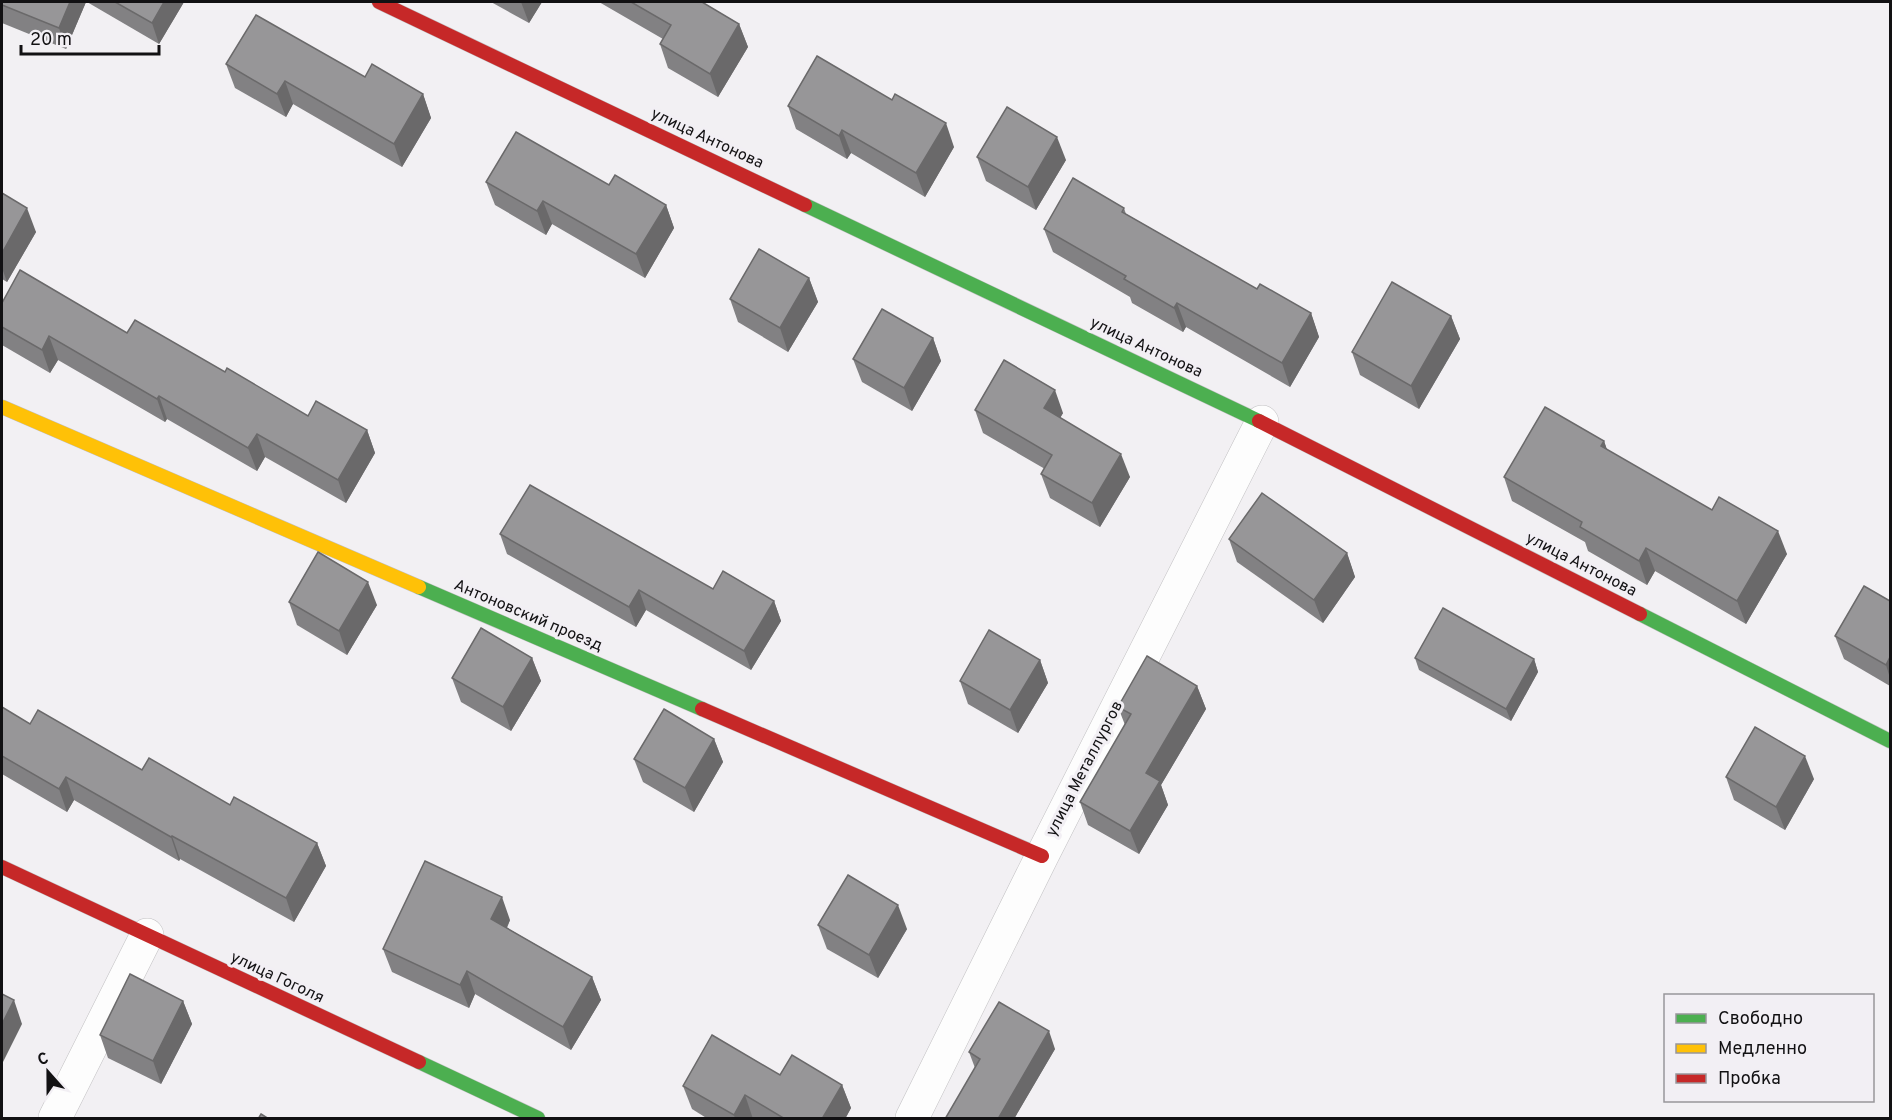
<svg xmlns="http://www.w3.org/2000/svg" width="1892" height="1120" font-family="Overpass,sans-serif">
<rect width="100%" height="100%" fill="#f2f0f3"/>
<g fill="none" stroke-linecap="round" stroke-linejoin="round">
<g stroke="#c2c1c3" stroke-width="34">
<g id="street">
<polyline points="55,1118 147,935"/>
<polyline points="912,1118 1042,856 1262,422"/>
</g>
</g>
<g stroke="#c2c1c3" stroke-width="15">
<g id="fast">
<polyline points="805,205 1259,421"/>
<polyline points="419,587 702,709"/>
<polyline points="1640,614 1890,741"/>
<polyline points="419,1062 538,1118"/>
</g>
</g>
<g stroke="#c2c1c3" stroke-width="15">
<polyline id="slow" points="2,407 419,587"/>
</g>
<g stroke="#c2c1c3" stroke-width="15">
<g id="jam">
<polyline points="379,2 805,205"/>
<polyline points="1259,421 1640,614"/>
<polyline points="702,709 1042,856"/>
<polyline points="2,867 419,1062"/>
</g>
</g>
<use href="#street" stroke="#fdfdfd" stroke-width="33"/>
<use href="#fast" stroke="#4caf50" stroke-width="14"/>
<use href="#slow" stroke="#ffc107" stroke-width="14"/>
<use href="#jam" stroke="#c62828" stroke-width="14"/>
</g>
<g fill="#828183">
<polygon points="2,2 86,2 66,49 2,23"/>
<polygon points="87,2 184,2 159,44"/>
<polygon points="491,2 542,2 529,23"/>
<polygon points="599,2 702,2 739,24 748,47 718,97 668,68 660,44 663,39"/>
<polygon points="226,64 365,77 423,94 431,118 402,167 293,104 286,117 235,88"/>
<polygon points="788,106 954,147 925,197 851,153 847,159 796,129"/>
<polygon points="977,157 1066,160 1036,210 986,181"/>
<polygon points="486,182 609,185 666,205 674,228 645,278 552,224 546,235 495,205"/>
<polygon points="2,193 36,232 7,282 2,279"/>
<polygon points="1124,208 1126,214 1257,289 1311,313 1319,337 1290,387 1186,327 1183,332 1132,303 1130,297 1053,252 1044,229"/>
<polygon points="809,278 818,302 788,352 738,322 730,299"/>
<polygon points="2,303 127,333 225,372 308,416 367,430 375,453 346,503 265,457 257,471 167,419 165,422 58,360 50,373 2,345"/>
<polygon points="1451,316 1460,339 1419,409 1360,375 1352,352"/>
<polygon points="933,338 941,361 912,411 862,382 853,359"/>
<polygon points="975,410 1063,413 1060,418 1130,477 1100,527 1050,498 1041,474 1045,469 983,433"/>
<polygon points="1604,441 1607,450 1787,554 1746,624 1655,571 1647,585 1588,551 1585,542 1512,501 1504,477"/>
<polygon points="500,534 713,589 774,601 781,621 751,670 646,610 636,627 507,554"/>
<polygon points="1229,539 1347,553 1355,577 1323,623 1237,562"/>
<polygon points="1890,601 1890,686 1844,659 1835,636"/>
<polygon points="289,602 377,605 347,655 297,625"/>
<polygon points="532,658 541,681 511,731 461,702 452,678"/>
<polygon points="1415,658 1534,659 1538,672 1511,721 1419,670"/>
<polygon points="1040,660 1048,683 1018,733 968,704 960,681"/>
<polygon points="1197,686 1206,709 1161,785 1168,805 1139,854 1088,825 1080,802 1125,725 1118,707"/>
<polygon points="2,707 30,724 142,770 230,805 317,843 326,866 294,922 180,859 179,861 74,800 67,812 2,774"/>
<polygon points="714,739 723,762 694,812 643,782 634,759"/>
<polygon points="1726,777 1814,779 1785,830 1734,800"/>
<polygon points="510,920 507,928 592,977 601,1000 571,1050 475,994 469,1008 392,972 383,949"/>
<polygon points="818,925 907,929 878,978 827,949"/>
<polygon points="183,1001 192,1024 161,1084 108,1058 100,1035"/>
<polygon points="1055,1049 1014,1119 945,1119 975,1068 969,1052"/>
<polygon points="780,1075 842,1085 851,1108 845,1119 708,1119 692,1109 683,1086"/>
</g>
<g fill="#6a696a">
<polygon points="70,2 86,2 66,49 59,28"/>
<polygon points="164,2 184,2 159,44 152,23"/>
<polygon points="521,2 542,2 529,23"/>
<polygon points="739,24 748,47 718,97 710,74"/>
<polygon points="285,81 293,104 286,117 277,94"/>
<polygon points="423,94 431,118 402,167 394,144"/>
<polygon points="946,123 954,147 925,197 916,173"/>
<polygon points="842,130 851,153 847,159 839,136"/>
<polygon points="1057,137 1066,160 1036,210 1028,187"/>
<polygon points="543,201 552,224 546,235 537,211"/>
<polygon points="666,205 674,228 645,278 636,254"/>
<polygon points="27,208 36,232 7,282 2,268 2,253"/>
<polygon points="809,278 818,302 788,352 780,328"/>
<polygon points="1177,303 1186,327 1183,332 1174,308"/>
<polygon points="1311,313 1319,337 1290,387 1282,363"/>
<polygon points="1451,316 1460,339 1419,409 1411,386"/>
<polygon points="49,336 58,360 50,373 42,350"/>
<polygon points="933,338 941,361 912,411 904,388"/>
<polygon points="1055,390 1063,413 1052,432 1044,408"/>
<polygon points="159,396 167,419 165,422 157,399"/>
<polygon points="367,430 375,453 346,503 338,480"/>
<polygon points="257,434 265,457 257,471 248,448"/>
<polygon points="1604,441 1612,464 1601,446"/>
<polygon points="1121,454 1130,477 1100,527 1092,503"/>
<polygon points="1778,531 1787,554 1746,624 1737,601"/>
<polygon points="1646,548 1655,571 1647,585 1639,561"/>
<polygon points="1347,553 1355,577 1323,623 1314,600"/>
<polygon points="368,582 377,605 347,655 339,631"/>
<polygon points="639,590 646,610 636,627 629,607"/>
<polygon points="774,601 781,621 751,670 744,651"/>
<polygon points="1890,657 1890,678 1886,665"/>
<polygon points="532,658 541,681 511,731 503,707"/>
<polygon points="1534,659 1538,672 1511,721 1506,709"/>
<polygon points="1040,660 1048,683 1018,733 1010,710"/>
<polygon points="1197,686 1206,709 1161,785 1168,805 1139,854 1130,831 1146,773"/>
<polygon points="714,739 723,762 694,812 685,788"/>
<polygon points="1805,756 1814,779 1785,830 1776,807"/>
<polygon points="66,777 74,800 67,812 59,789"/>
<polygon points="172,836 180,859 179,861 171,837"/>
<polygon points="317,843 326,866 294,922 286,898"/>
<polygon points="502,897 510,920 500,942 491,919"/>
<polygon points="898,905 907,929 878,978 869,955"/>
<polygon points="467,971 475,994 469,1008 460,985"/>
<polygon points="592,977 601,1000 571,1050 563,1027"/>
<polygon points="14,1000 22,1024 2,1064 2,1024"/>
<polygon points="183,1001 192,1024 161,1084 153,1061"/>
<polygon points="1049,1031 1055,1049 1014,1119 998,1119"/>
<polygon points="842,1085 851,1108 845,1119 822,1119"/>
<polygon points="745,1095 753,1119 735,1119 734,1115"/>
</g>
<g fill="#979698" stroke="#6a696a" stroke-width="1.5">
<polygon points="2,2 70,2 59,28 2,5"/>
<polygon points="115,2 164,2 152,23"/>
<polygon points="631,2 702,2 739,24 710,74 660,44 671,25"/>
<polygon points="256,15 365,77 372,64 423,94 394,144 285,81 277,94 226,64"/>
<polygon points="817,56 892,100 895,94 946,123 916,173 842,130 839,136 788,106"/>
<polygon points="1007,107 1057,137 1028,187 977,157"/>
<polygon points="516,132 609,185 615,175 666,205 636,254 543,201 537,211 486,182"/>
<polygon points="1073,178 1124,208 1122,212 1257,289 1260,284 1311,313 1282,363 1177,303 1174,308 1124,279 1126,276 1044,229"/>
<polygon points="2,193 27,208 2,253"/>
<polygon points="759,249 809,278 780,328 730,299"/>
<polygon points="20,270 127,333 135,320 225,372 227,368 308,416 316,401 367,430 338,480 257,434 248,448 159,396 157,399 49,336 42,350 2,327 2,303"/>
<polygon points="1392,282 1451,316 1411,386 1352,352"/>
<polygon points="882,309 933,338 904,388 853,359"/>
<polygon points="1004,360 1055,390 1044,408 1121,454 1092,503 1041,474 1052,455 975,410"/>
<polygon points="1545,407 1604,441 1601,446 1712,510 1719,497 1778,531 1737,601 1646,548 1639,561 1580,527 1582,522 1504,477"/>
<polygon points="530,485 713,589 723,571 774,601 744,651 639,590 629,607 500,534"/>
<polygon points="1262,493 1347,553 1314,600 1229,539"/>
<polygon points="318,552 368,582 339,631 289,602"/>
<polygon points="1864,586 1890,601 1890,657 1886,665 1835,636"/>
<polygon points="1443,608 1534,659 1506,709 1415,658"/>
<polygon points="481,628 532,658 503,707 452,678"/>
<polygon points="989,630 1040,660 1010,710 960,681"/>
<polygon points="1147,656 1197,686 1146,773 1160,781 1130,831 1080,802 1131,714 1118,707"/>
<polygon points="2,707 30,724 38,710 142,770 149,758 230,805 234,797 317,843 286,898 172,836 171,837 66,777 59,789 2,756"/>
<polygon points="664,709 714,739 685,788 634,759"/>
<polygon points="1755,727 1805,756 1776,807 1726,777"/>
<polygon points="425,861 502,897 491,919 592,977 563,1027 467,971 460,985 383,949"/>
<polygon points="848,875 898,905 869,955 818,925"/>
<polygon points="130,974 183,1001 153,1061 100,1035"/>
<polygon points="2,994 14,1000 2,1024"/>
<polygon points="999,1002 1049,1031 998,1119 945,1119 980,1059 969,1052"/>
<polygon points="712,1035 780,1075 792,1055 842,1085 822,1119 785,1119 745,1095 734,1115 683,1086"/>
<polygon points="261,1114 269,1119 258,1119"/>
</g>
<g text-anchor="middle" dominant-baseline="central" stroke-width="6" stroke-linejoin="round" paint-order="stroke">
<g font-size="16" fill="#121113" stroke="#f2eff4">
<text transform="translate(707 139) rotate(25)">улица Антонова</text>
<text transform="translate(1146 348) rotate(25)">улица Антонова</text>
<text transform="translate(1581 565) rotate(27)">улица Антонова</text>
<text transform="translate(528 616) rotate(23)">Антоновский проезд</text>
<text transform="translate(1085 769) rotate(-63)">улица Металлургов</text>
<text transform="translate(277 978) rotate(25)">улица Гоголя</text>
</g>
</g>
<rect width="1892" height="1120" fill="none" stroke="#121113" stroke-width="6"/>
<rect x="1664" y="994" width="210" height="108" fill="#f2eff4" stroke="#98969a" stroke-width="1.5"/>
<rect x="1676" y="1014" width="30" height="9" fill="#4caf50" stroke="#98969a" stroke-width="1.5"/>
<text x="1718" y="1024" font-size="18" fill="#121113">Свободно</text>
<rect x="1676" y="1044" width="30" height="9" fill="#ffc107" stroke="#98969a" stroke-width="1.5"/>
<text x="1718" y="1054" font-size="18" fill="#121113">Медленно</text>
<rect x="1676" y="1074" width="30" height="9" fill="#c62828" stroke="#98969a" stroke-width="1.5"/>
<text x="1718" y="1084" font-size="18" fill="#121113">Пробка</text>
<g transform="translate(48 1072) rotate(339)" stroke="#f2eff4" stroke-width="4.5" paint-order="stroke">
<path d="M0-4.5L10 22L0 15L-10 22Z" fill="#121113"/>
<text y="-9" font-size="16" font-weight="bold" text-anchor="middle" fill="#121113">С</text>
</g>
<path d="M21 45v9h138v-9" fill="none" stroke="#121113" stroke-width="3"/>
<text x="30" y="45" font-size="18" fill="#121113" stroke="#f2eff4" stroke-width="4.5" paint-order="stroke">20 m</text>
</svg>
